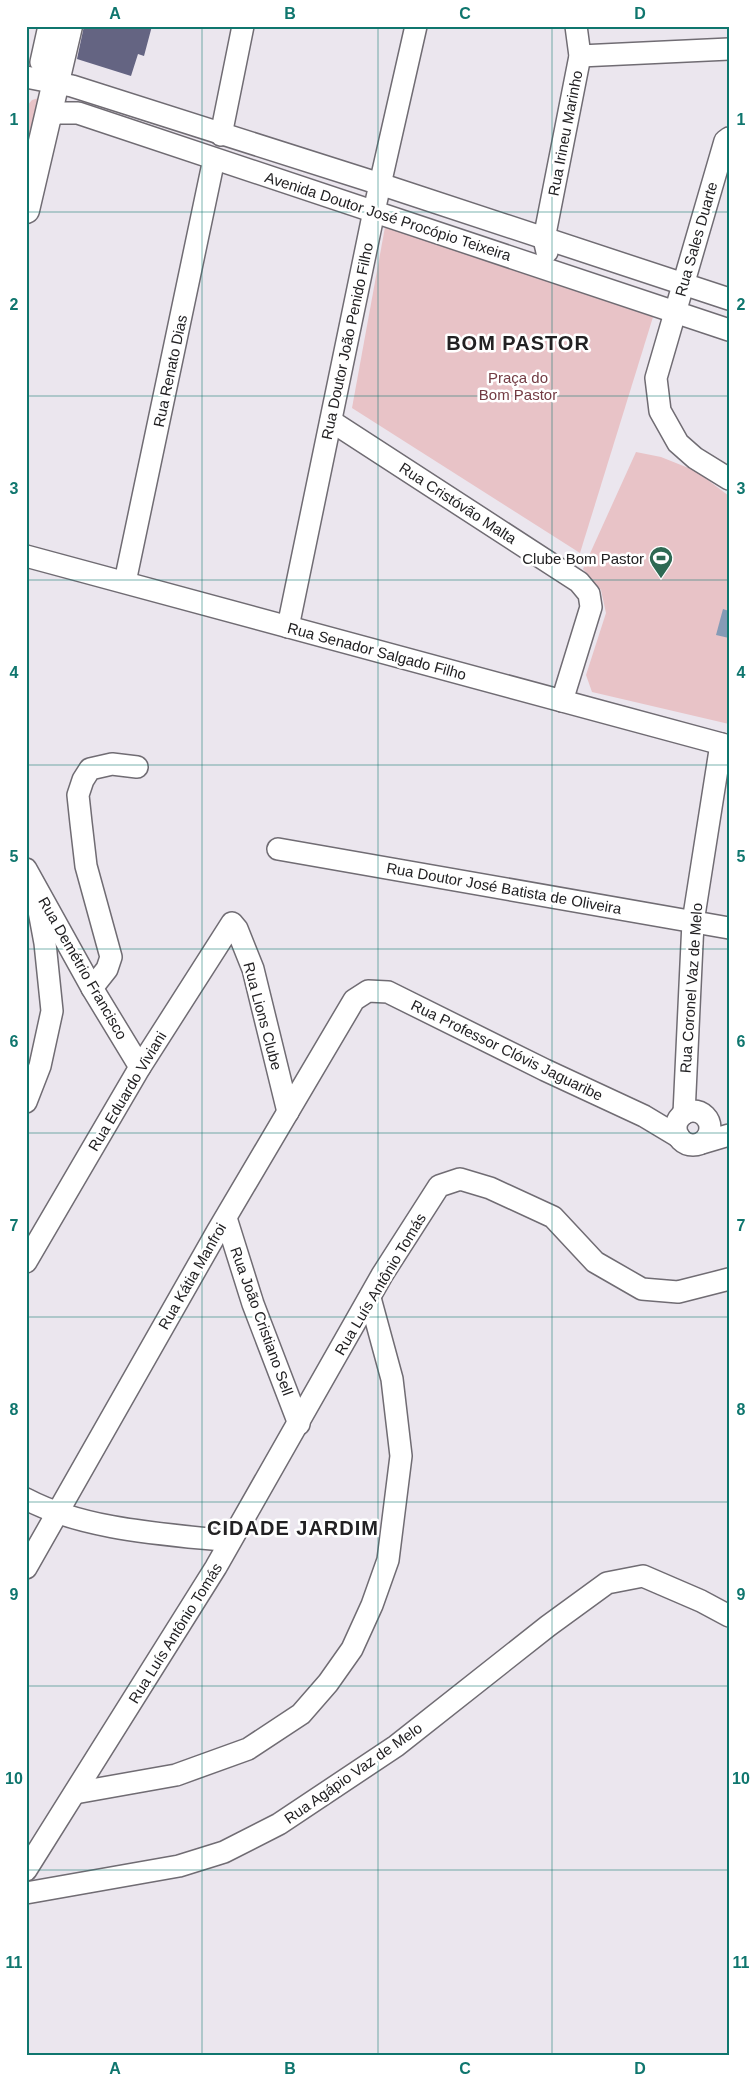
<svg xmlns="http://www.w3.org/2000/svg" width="755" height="2082" font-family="Helvetica,sans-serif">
<rect width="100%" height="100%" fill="#ebe6ee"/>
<g fill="#e8c3c7">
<polygon points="39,98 26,158 26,107 32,100"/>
<polygon points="385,227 653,317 580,553 352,408"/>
<polygon points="636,452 661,457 696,471 729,496 729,724 592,692 586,675 606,613 601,590 583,569"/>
</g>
<polygon fill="#859bb6" points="723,609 729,611 729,638 716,635"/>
<polygon fill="#646482" points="84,26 152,26 144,56 138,54 131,76 77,59"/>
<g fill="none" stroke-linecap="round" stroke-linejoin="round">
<g stroke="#706c73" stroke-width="24">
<g id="minor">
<polyline points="49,26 41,62 56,83"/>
<polyline points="580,56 729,49"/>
<polyline points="26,77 72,86 380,184 729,299"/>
<polyline points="47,119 57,113 78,113 729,330"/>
<polyline points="221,135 243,26"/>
<polyline points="729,138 725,141 656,378 660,411 678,443 695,458 729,479"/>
<polyline points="547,252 544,239 580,56 576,26"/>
<polyline points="331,421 579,582 589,594 591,607 562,701"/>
<polyline points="26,556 729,746"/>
<polyline points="125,582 214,159"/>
<polyline points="288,627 374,211 416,26"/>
<polyline points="278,849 729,928"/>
<polyline points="26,869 92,988 140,1067"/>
<polyline points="92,988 107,969 111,957 86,866 81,823 78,795 83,780 90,769 112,764 137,767"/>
<polyline points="26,1102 40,1066 52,1011 45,943 37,900"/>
<circle cx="693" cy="1128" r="17"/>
<polyline points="684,1114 693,922 721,744"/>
<polyline points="702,1143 729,1135"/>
<polyline points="226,1218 253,1304 299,1424"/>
<polyline points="26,1262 140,1067 232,923 237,929 253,969 288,1112"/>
<path d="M26,1499C85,1530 164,1534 230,1541"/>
<polyline points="26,1568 217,1232 354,1000 368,991 388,992 545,1070 644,1116 679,1137"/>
<polyline points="75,1793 176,1775 248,1749 301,1714 328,1683 352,1649 372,1605 388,1560 401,1456 392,1379 370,1298"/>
<polyline points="26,1870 216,1567 382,1275 439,1186 460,1179 490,1188 553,1217 595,1262 642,1289 678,1292 729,1279"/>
<polyline points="26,1893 179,1866 224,1852 279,1824 396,1746 548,1626 607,1583 643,1576 701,1601 729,1616"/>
</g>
</g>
<g stroke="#706c73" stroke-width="29">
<polyline id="major" points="26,210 69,26"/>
</g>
<use href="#minor" stroke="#fff" stroke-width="21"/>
<use href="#major" stroke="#fff" stroke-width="26"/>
</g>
<path fill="none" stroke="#0f766e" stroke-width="1" stroke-opacity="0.55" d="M202,26V2056M378,26V2056M552,26V2056M26,212H729M26,396H729M26,580H729M26,765H729M26,949H729M26,1133H729M26,1317H729M26,1502H729M26,1686H729M26,1870H729"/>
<defs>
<g id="stadium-pin" transform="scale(1.25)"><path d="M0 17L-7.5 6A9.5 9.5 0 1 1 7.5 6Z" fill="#2e6953" stroke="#fff"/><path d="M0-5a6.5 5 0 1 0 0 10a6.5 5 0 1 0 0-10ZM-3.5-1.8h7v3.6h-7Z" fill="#fff"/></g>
</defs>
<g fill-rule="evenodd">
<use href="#stadium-pin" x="661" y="558"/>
</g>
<g text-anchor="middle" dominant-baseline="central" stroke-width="5" stroke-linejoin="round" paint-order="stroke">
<g font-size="15" fill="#222123" stroke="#fff">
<text transform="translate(565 133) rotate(-79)">Rua Irineu Marinho</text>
<text transform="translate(388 216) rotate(18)">Avenida Doutor José Procópio Teixeira</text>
<text transform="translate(696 239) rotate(-74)">Rua Sales Duarte</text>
<text transform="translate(347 341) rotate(-78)">Rua Doutor João Penido Filho</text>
<text transform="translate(170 371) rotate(-78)">Rua Renato Dias</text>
<text transform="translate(458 503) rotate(33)">Rua Cristóvão Malta</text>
<text transform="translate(377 651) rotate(15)">Rua Senador Salgado Filho</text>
<text transform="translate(504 888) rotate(10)">Rua Doutor José Batista de Oliveira</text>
<text transform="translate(83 968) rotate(60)">Rua Demétrio Francisco</text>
<text transform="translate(691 988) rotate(-86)">Rua Coronel Vaz de Melo</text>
<text transform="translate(263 1016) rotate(75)">Rua Lions Clube</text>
<text transform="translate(507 1050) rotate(26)">Rua Professor Clóvis Jaguaribe</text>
<text transform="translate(127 1091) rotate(-59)">Rua Eduardo Viviani</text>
<text transform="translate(192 1276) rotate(-60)">Rua Kátia Manfroi</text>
<text transform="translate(380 1284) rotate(-59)">Rua Luís Antônio Tomás</text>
<text transform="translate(262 1321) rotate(70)">Rua João Cristiano Sell</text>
<text transform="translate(175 1633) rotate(-58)">Rua Luís Antônio Tomás</text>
<text transform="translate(353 1773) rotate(-35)">Rua Agápio Vaz de Melo</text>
</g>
<g font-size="15" fill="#723b43" stroke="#fff">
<text x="518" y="377">Praça do<tspan x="518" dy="17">Bom Pastor</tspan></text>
</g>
<g font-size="15" fill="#222123" stroke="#fff" text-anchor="end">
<text x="644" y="558">Clube Bom Pastor</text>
</g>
<g font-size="20" font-weight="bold" letter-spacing="1" fill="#222123" stroke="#fff">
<text x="518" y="343">BOM PASTOR</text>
<text x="293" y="1528">CIDADE JARDIM</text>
</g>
</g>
<rect width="755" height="2082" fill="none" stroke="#ffffff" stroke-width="55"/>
<rect x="28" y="28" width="700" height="2026" fill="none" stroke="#0f766e" stroke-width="2"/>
<g font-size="16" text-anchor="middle" font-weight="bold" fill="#0f766e">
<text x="115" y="19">A</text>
<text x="290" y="19">B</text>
<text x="465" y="19">C</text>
<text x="640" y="19">D</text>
<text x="14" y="125">1</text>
<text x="741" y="125">1</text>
<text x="14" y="310">2</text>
<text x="741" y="310">2</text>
<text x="14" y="494">3</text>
<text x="741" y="494">3</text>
<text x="14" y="678">4</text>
<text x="741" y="678">4</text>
<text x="14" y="862">5</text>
<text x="741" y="862">5</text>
<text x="14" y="1047">6</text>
<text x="741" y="1047">6</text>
<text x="14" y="1231">7</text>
<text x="741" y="1231">7</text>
<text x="14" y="1415">8</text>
<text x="741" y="1415">8</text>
<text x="14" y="1600">9</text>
<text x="741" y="1600">9</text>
<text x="14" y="1784">10</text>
<text x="741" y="1784">10</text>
<text x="14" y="1968">11</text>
<text x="741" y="1968">11</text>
<text x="115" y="2074">A</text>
<text x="290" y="2074">B</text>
<text x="465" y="2074">C</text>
<text x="640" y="2074">D</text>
</g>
</svg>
